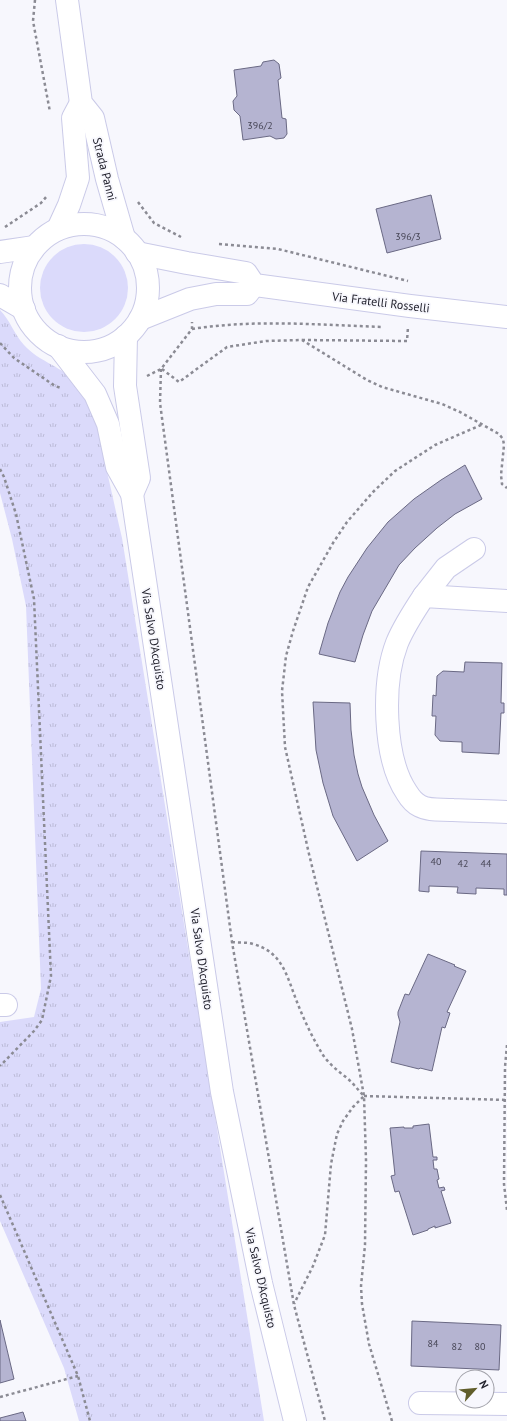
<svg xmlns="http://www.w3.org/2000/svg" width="507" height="1421" font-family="'PT Sans',sans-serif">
<defs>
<pattern id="park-tufts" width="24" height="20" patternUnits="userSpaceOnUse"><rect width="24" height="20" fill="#dbdafb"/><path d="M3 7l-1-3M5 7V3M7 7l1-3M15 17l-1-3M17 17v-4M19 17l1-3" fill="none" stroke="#bcbbd7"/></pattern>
</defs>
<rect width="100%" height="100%" fill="#f7f7fd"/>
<circle fill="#dbdafb" cx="84" cy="288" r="44"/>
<path fill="url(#park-tufts)" d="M0,310C10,320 14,334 24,345C39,362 64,367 77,384C95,407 99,436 105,463C111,488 116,513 122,538L264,1421H79L64,1368L0,1221V1022L34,1017L41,989L26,606L12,539L0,493Z"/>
<g fill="#b5b4d1" stroke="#6a6984">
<polygon points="274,60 279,64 281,78 278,80 282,118 286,119 287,134 284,138 276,139 270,136 243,140 240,116 234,110 233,101 237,96 234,70 261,66 263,62"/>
<polygon points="431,195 441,239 387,253 376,209"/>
<polygon points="465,465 482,499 455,514 437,528 415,548 399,565 372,611 363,635 355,662 319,654 328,623 340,592 348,577 367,548 388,522 414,499 441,480"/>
<polygon points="465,662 502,663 501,703 504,703 504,713 501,713 499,754 462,752 462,742 440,741 435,735 436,716 432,716 433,695 436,696 437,676 443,671 464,672"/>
<polygon points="313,702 350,703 351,730 354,755 358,774 362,787 374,815 388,841 357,861 333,816 323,783 316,750"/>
<polygon points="421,851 507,854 507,895 504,895 504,889 476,888 476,894 457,893 458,887 429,886 429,892 419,891"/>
<polygon points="428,954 455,965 454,966 466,971 447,1012 450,1013 445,1028 442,1027 432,1071 420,1068 419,1069 391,1062 400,1022 398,1015 398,1012 405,994 409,995"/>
<polygon points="429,1124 433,1157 437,1157 437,1160 433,1160 434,1169 437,1169 439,1179 437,1180 439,1188 444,1187 445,1190 441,1191 451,1223 435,1228 435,1226 428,1229 428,1230 413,1235 399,1191 395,1192 391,1176 395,1175 390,1128 404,1127 404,1128 413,1128 413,1126"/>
<polygon points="0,1320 14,1379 0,1383"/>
<polygon points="412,1321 501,1325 499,1370 411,1366"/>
<polygon points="23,1412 26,1421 0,1421 0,1418"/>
</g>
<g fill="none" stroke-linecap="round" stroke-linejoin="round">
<g stroke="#cacae8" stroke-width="24">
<g id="minor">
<polyline points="67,0 81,103 93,118 107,179 124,238"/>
<circle cx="84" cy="288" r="64"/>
<polyline points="58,229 69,205 78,178 73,118 81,103"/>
<polyline points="0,252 34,247"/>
<polyline points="137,253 187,263 246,273 254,285 410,306 507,317"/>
<polyline points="0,295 24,309"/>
<polyline points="140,319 190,299 216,294 247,294 254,285"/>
<polyline points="126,336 125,386 139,478 132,494"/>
<polyline points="58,346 95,394 108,424 117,467 132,494 222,1092 261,1283 295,1421"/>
<polyline points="424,596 446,568 474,549"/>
<path d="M507,601L424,596C414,611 404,626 397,643C382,682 383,758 407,793C410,798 414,803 420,806C429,811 442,809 453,810C471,811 489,811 507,812"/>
<polyline points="0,1005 6,1005"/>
<polyline points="420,1403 507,1404"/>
</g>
</g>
<g stroke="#8b8b94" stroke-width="2.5" stroke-dasharray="3 3" stroke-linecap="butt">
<polyline points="35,0 33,21 50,112"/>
<polyline points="138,202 154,223 181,237"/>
<polyline points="5,227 41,203 47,196"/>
<polyline points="219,244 278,249 408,281"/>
<path d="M192,329C255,319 320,325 383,327"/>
<polyline points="302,340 407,341 408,327"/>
<polyline points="0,343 14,358 55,386 61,388"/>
<polyline points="161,369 160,403 232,942 294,1305 325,1421"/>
<polyline points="162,369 179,382 227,347 266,341 302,340 367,380 382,387 442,404 460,412 499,434 503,439 504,445 501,475 502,484 507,488"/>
<polyline points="147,376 161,369 192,329 192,322"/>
<polyline points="0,469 4,477 16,514 34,599 51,976 42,1020 34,1031 0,1066"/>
<path d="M232,942C239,943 247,942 253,944C283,952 287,977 297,1002C304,1020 313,1039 323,1055C329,1064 338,1071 347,1078C353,1083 358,1090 364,1096L353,1107L343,1121L337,1134L331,1164L325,1235L313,1266L294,1304"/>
<polyline points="507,1045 505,1067 504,1184 507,1210"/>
<polyline points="364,1096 507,1100"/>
<polyline points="0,1195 78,1376 90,1421"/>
<polyline points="0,1397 78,1376"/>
<polyline points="392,1421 369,1344 362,1304 361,1286 365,1245 366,1160 364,1096 352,1029 309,854 285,747 282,691 286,656 293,631 308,587 333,543 347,522 373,492 395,471 435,445 481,425"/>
</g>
<use href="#minor" stroke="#fff" stroke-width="22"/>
</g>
<g text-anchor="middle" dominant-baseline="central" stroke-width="3.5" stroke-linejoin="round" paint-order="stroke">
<g font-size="10" fill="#474656">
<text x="260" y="125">396/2</text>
<text x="408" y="236">396/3</text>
<text x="436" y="861">40</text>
<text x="463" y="863">42</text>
<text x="486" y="863">44</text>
<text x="433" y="1343">84</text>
<text x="457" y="1346">82</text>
<text x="480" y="1346">80</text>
</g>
<g font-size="12" fill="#22222d" stroke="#f7f7fd">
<text transform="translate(105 169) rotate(76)">Strada Panni</text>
<text transform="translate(381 302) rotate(7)">Via Fratelli Rosselli</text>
<text transform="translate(154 639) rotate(81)">Via Salvo D'Acquisto</text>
<text transform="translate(202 959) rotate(82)">Via Salvo D'Acquisto</text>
<text transform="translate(261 1278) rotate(77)">Via Salvo D'Acquisto</text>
</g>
</g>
<g transform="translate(475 1389) rotate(63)"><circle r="19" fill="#f7f7fd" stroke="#a2a2aa"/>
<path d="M0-3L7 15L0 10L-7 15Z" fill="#605d2a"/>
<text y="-6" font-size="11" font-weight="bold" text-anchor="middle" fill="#22222d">N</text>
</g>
</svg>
